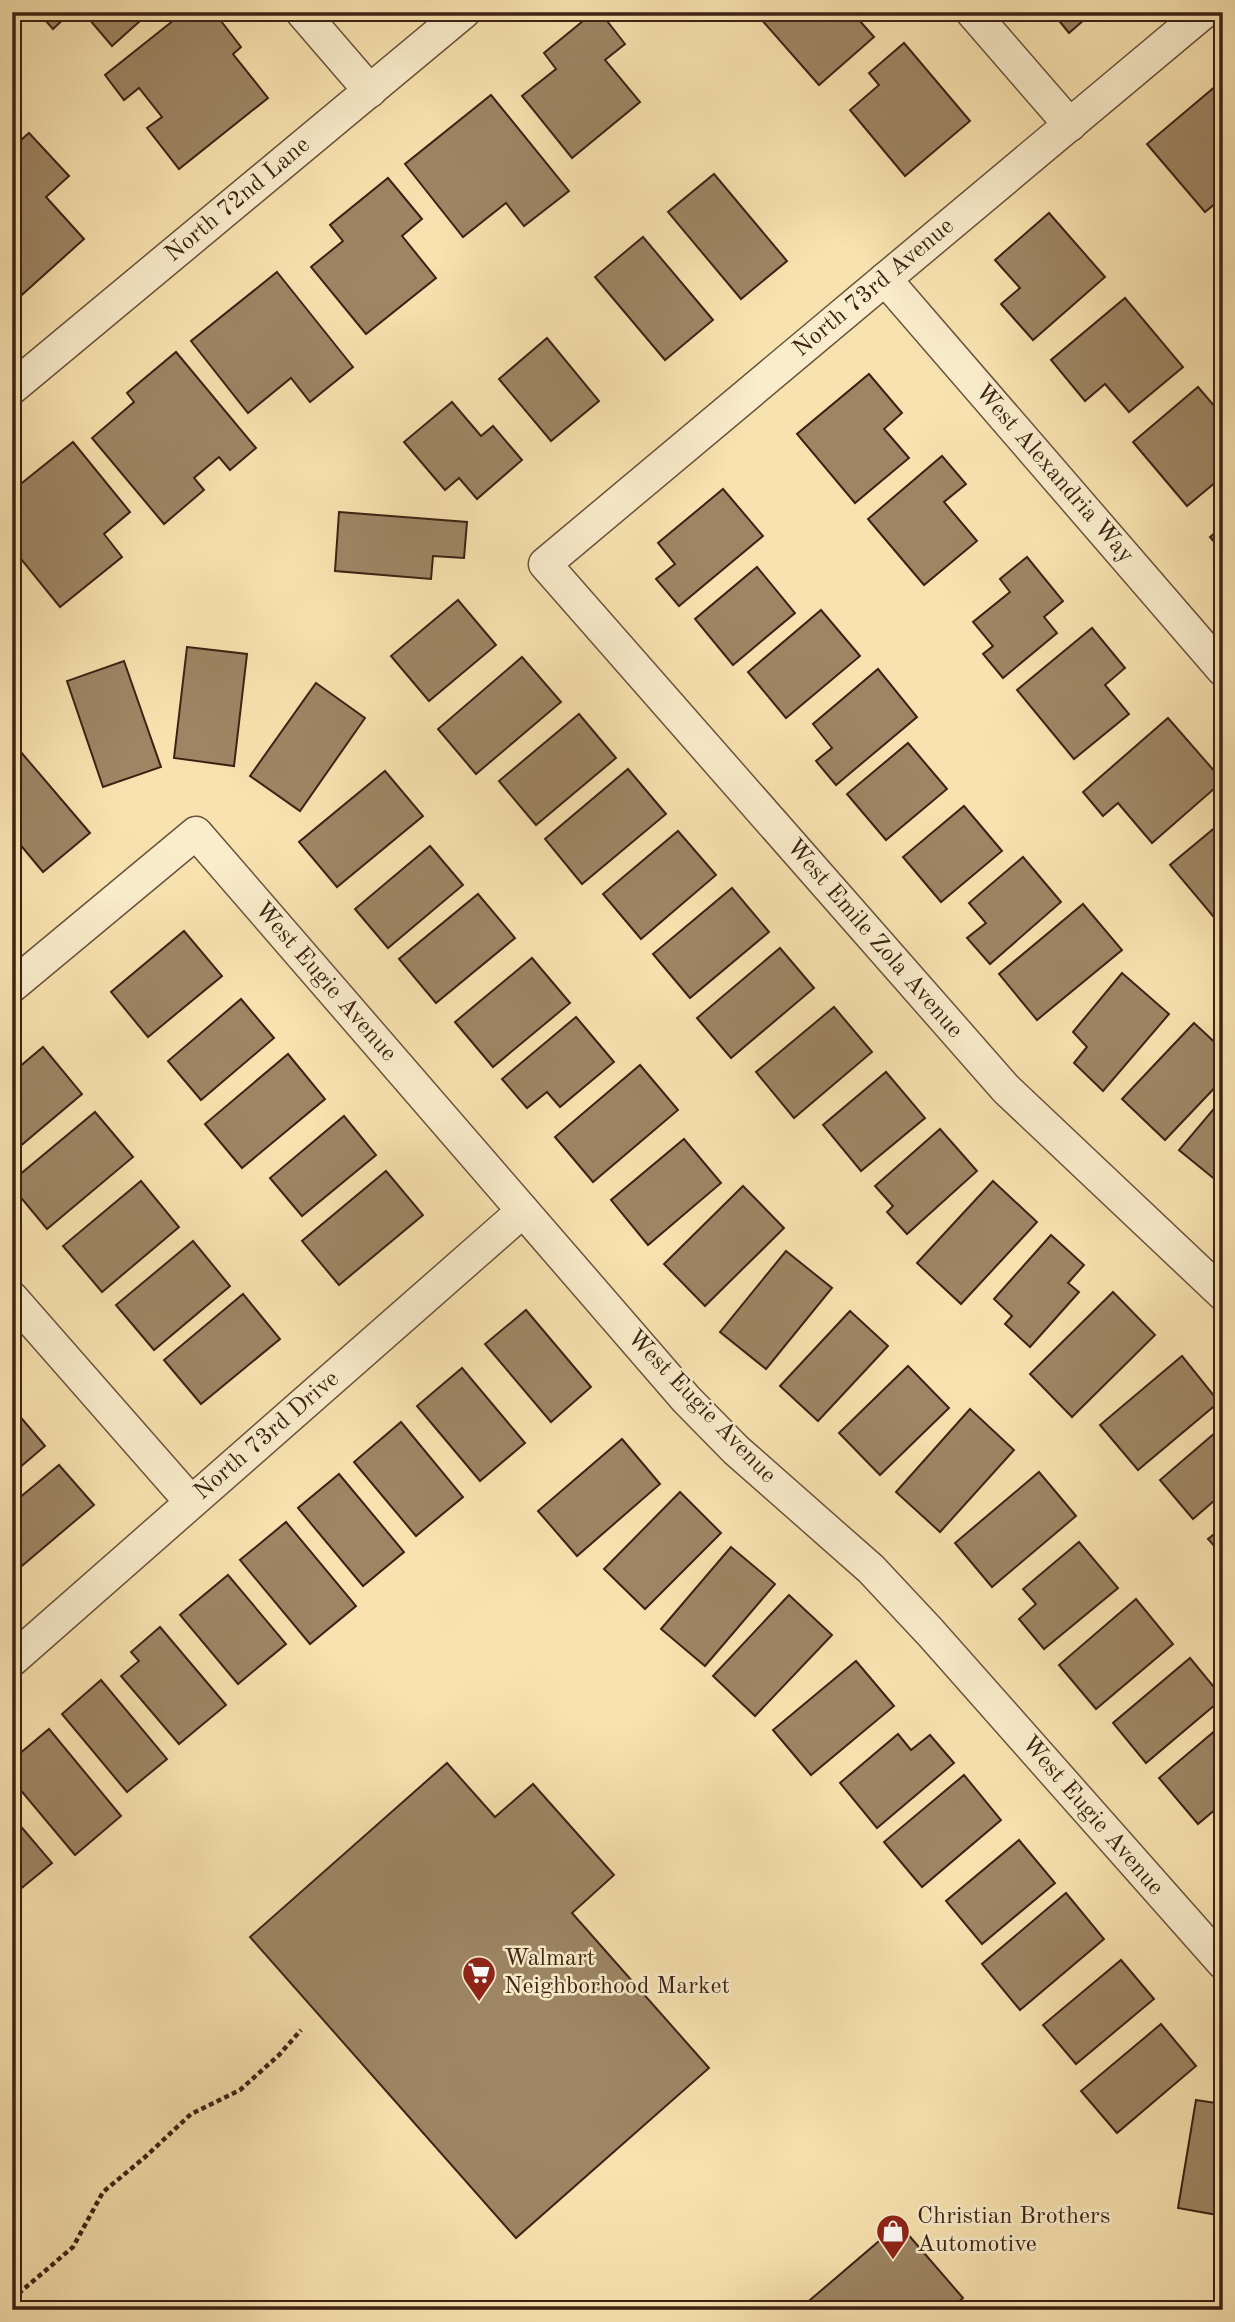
<svg xmlns="http://www.w3.org/2000/svg" width="1235" height="2322" font-family="'Old Standard TT',serif">
<rect width="100%" height="100%" fill="#f8e3b0"/>
<filter id="stains"><feTurbulence type="fractalNoise" baseFrequency=".00286" numOctaves="4"/><feColorMatrix values="0 0 0 0 .2 0 0 0 0 .09 0 0 0 0 .02 0 0 0 .5 -.17"/></filter>
<radialGradient id="worn" r=".72"><stop offset=".6" stop-color="#630" stop-opacity="0"/><stop offset="1" stop-color="#630" stop-opacity=".3"/></radialGradient>
<g fill="#9e8665" stroke="#3d2213" stroke-width="2">
<polygon points="38,12 71,12 53,29"/>
<polygon points="83,12 150,12 112,46"/>
<polygon points="184,12 214,12 241,47 233,54 268,98 179,169 147,128 162,117 139,88 124,100 105,75"/>
<polygon points="594,12 600,12 625,44 605,60 640,102 572,158 522,96 556,69 544,53"/>
<polygon points="766,12 852,12 874,37 819,85 760,18"/>
<polygon points="1052,12 1093,12 1069,33"/>
<polygon points="904,43 970,121 905,176 850,110 879,85 869,73"/>
<polygon points="1223,80 1223,197 1205,212 1147,144"/>
<polygon points="491,95 569,191 524,226 506,203 463,237 405,164"/>
<polygon points="29,133 69,176 46,197 84,239 15,301 12,298 12,148"/>
<polygon points="714,174 787,261 741,299 668,212"/>
<polygon points="388,178 422,219 402,236 436,278 366,334 311,267 343,241 330,225"/>
<polygon points="1049,213 1105,277 1033,340 1001,304 1020,288 995,260"/>
<polygon points="643,237 713,320 665,360 595,277"/>
<polygon points="277,272 353,367 310,402 291,378 248,413 191,341"/>
<polygon points="1125,298 1183,367 1129,412 1105,384 1085,401 1051,360"/>
<polygon points="547,338 599,401 551,441 499,379"/>
<polygon points="176,352 256,448 230,470 219,457 194,478 204,490 164,524 92,438 134,402 127,393"/>
<polygon points="869,374 902,413 884,429 909,458 855,503 797,434"/>
<polygon points="1198,387 1223,416 1223,476 1187,506 1133,442"/>
<polygon points="452,402 481,436 493,426 522,460 477,499 459,478 445,490 404,442"/>
<polygon points="73,442 130,512 104,534 122,557 60,607 12,548 12,491"/>
<polygon points="942,456 966,484 944,502 977,541 924,585 868,519"/>
<polygon points="723,489 763,536 679,606 656,579 675,564 658,543"/>
<polygon points="339,512 467,522 464,558 433,556 431,579 335,571"/>
<polygon points="1223,526 1223,552 1210,537"/>
<polygon points="1027,557 1063,601 1044,617 1057,633 1003,678 983,654 993,646 973,622 1010,592 1000,579"/>
<polygon points="757,567 795,613 733,665 695,619"/>
<polygon points="458,600 496,645 429,701 391,656"/>
<polygon points="821,610 860,656 786,718 748,672"/>
<polygon points="1092,628 1125,668 1105,685 1129,714 1074,759 1017,690"/>
<polygon points="187,647 247,654 234,766 174,758"/>
<polygon points="522,657 561,702 476,774 438,729"/>
<polygon points="124,661 161,767 103,787 67,681"/>
<polygon points="878,669 917,717 836,785 816,761 832,748 813,724"/>
<polygon points="316,683 365,718 300,811 250,776"/>
<polygon points="579,714 616,758 536,825 499,781"/>
<polygon points="1168,718 1223,781 1152,843 1118,803 1103,816 1083,792"/>
<polygon points="908,743 947,789 886,840 847,794"/>
<polygon points="20,751 90,833 43,872 12,835 12,758"/>
<polygon points="628,769 666,814 582,884 545,839"/>
<polygon points="385,771 423,816 337,887 299,842"/>
<polygon points="964,806 1002,851 941,902 903,857"/>
<polygon points="1223,821 1223,928 1170,865"/>
<polygon points="678,831 716,875 641,939 603,894"/>
<polygon points="430,846 463,885 388,948 355,909"/>
<polygon points="1023,857 1061,902 990,964 967,938 986,923 969,903"/>
<polygon points="732,888 769,932 690,998 653,954"/>
<polygon points="478,894 515,938 436,1003 399,959"/>
<polygon points="1083,904 1122,950 1037,1020 999,974"/>
<polygon points="184,931 222,976 148,1037 111,992"/>
<polygon points="780,948 814,988 731,1058 697,1018"/>
<polygon points="532,958 570,1003 493,1067 455,1022"/>
<polygon points="1122,973 1169,1014 1103,1091 1074,1063 1087,1047 1073,1032"/>
<polygon points="241,999 274,1038 201,1100 168,1061"/>
<polygon points="834,1007 872,1052 794,1118 756,1072"/>
<polygon points="576,1017 614,1062 560,1107 547,1092 527,1108 502,1079"/>
<polygon points="1194,1023 1223,1050 1223,1079 1165,1140 1122,1099"/>
<polygon points="43,1047 82,1094 12,1153 12,1073"/>
<polygon points="288,1054 325,1099 242,1168 205,1124"/>
<polygon points="640,1065 678,1110 593,1182 555,1137"/>
<polygon points="886,1072 925,1118 861,1171 823,1125"/>
<polygon points="1223,1098 1223,1186 1179,1150"/>
<polygon points="95,1112 133,1157 47,1229 12,1187 12,1181"/>
<polygon points="344,1116 376,1155 302,1216 270,1178"/>
<polygon points="940,1129 977,1171 907,1234 887,1212 893,1206 875,1186"/>
<polygon points="684,1139 721,1183 648,1245 611,1200"/>
<polygon points="386,1171 423,1215 339,1285 302,1241"/>
<polygon points="141,1181 179,1227 102,1292 63,1246"/>
<polygon points="993,1181 1037,1222 961,1304 917,1263"/>
<polygon points="743,1186 784,1228 705,1306 664,1264"/>
<polygon points="1051,1235 1084,1265 1068,1283 1079,1292 1030,1347 1005,1324 1012,1316 994,1299"/>
<polygon points="193,1241 230,1286 154,1350 116,1305"/>
<polygon points="786,1251 832,1288 766,1369 720,1332"/>
<polygon points="1113,1292 1155,1335 1072,1417 1030,1374"/>
<polygon points="243,1294 280,1339 201,1404 164,1360"/>
<polygon points="526,1310 591,1387 551,1422 485,1344"/>
<polygon points="850,1311 888,1346 818,1421 780,1386"/>
<polygon points="1182,1356 1219,1402 1138,1470 1100,1425"/>
<polygon points="908,1366 949,1408 880,1475 839,1433"/>
<polygon points="462,1368 525,1443 480,1481 417,1406"/>
<polygon points="12,1407 45,1446 12,1474"/>
<polygon points="970,1409 1014,1450 940,1532 896,1492"/>
<polygon points="401,1422 463,1497 416,1536 354,1462"/>
<polygon points="1223,1426 1223,1493 1193,1519 1160,1480"/>
<polygon points="622,1439 660,1484 577,1556 538,1511"/>
<polygon points="59,1465 94,1505 17,1570 12,1564 12,1504"/>
<polygon points="1039,1472 1076,1516 992,1587 955,1543"/>
<polygon points="339,1474 404,1552 363,1586 298,1508"/>
<polygon points="680,1492 721,1533 645,1609 604,1569"/>
<polygon points="286,1522 356,1606 310,1644 240,1560"/>
<polygon points="1223,1527 1223,1556 1208,1539"/>
<polygon points="1079,1542 1118,1588 1044,1649 1019,1619 1036,1604 1023,1589"/>
<polygon points="731,1547 775,1584 705,1666 661,1629"/>
<polygon points="228,1575 286,1644 238,1684 180,1615"/>
<polygon points="789,1595 832,1635 755,1716 713,1676"/>
<polygon points="1136,1599 1173,1644 1096,1709 1059,1665"/>
<polygon points="160,1627 226,1705 179,1744 121,1676 139,1661 131,1652"/>
<polygon points="1190,1658 1223,1698 1146,1763 1113,1723"/>
<polygon points="856,1661 894,1706 811,1775 773,1730"/>
<polygon points="101,1680 167,1759 127,1792 62,1714"/>
<polygon points="1223,1724 1223,1803 1198,1824 1159,1778"/>
<polygon points="49,1729 121,1816 75,1855 12,1780 12,1760"/>
<polygon points="898,1734 911,1750 930,1735 954,1763 877,1828 840,1783"/>
<polygon points="447,1763 495,1817 533,1784 614,1875 572,1913 709,2068 516,2238 250,1937"/>
<polygon points="964,1775 1001,1820 922,1887 884,1842"/>
<polygon points="12,1816 52,1863 12,1896"/>
<polygon points="1019,1840 1055,1883 982,1944 946,1901"/>
<polygon points="1066,1893 1104,1939 1020,2010 982,1964"/>
<polygon points="1121,1960 1154,1999 1076,2064 1043,2025"/>
<polygon points="1161,2024 1196,2066 1117,2133 1081,2091"/>
<polygon points="1196,2100 1223,2104 1223,2216 1178,2208"/>
<polygon points="899,2224 963,2298 949,2310 806,2310 803,2306"/>
</g>
<g fill="none" stroke-linecap="round" stroke-linejoin="round">
<g stroke="#6c523a" stroke-width="35">
<g id="street">
<polyline points="302,12 370,91"/>
<polyline points="972,12 1070,125"/>
<polyline points="1204,12 545,564 1006,1089 1223,1294"/>
<polyline points="885,279 1223,670"/>
<polyline points="12,388 464,12"/>
<polyline points="12,986 196,833 686,1399 736,1450 871,1569 930,1632 1223,1963"/>
<polyline points="12,1298 191,1502"/>
<polyline points="12,1660 523,1211"/>
</g>
</g>
<polyline stroke="#3d2213" stroke-width="4.5" stroke-dasharray="5 3.5" stroke-linecap="butt" points="12,2299 73,2247 103,2192 144,2158 191,2114 240,2090 279,2055 301,2030"/>
<use href="#street" stroke="#faedcc" stroke-width="32"/>
</g>
<defs>
<g id="supermarket-pin" transform="scale(1.75)"><path d="M0 17L-7.5 6A9.5 9.5 0 1 1 7.5 6Z" fill="#8f2418" stroke="#faedcc"/><path d="M-6-5.5h2.5l.6 2H6L4.5 2H-2.5L-4.4-4H-6ZM-1.5 3.2a1.3 1.3 0 1 0 .1 0ZM3 3.2a1.3 1.3 0 1 0 .1 0Z" fill="#fff"/></g>
<g id="shop-pin" transform="scale(1.75)"><path d="M0 17L-7.5 6A9.5 9.5 0 1 1 7.5 6Z" fill="#8f2418" stroke="#faedcc"/><path d="M-5-2.5h2.3a2.7 3.5 0 0 1 5.4 0H5L5.5 6h-11ZM-1.5-2.5h3a1.5 2.3 0 0 0-3 0Z" fill="#fff"/></g>
</defs>
<g fill-rule="evenodd">
<use href="#supermarket-pin" x="479" y="1973"/>
<use href="#shop-pin" x="893" y="2231"/>
</g>
<g text-anchor="middle" dominant-baseline="central" stroke-width="5" stroke-linejoin="round" paint-order="stroke">
<g font-size="24" fill="#3d2213" stroke="#faedcc">
<text transform="translate(238 200) rotate(-40)">North 72nd Lane</text>
<text transform="translate(874 288) rotate(-40)">North 73rd Avenue</text>
<text transform="translate(1054 474) rotate(49)">West Alexandria Way</text>
<text transform="translate(874 939) rotate(49)">West Emile Zola Avenue</text>
<text transform="translate(325 982) rotate(49)">West Eugie Avenue</text>
<text transform="translate(701 1407) rotate(46)">West Eugie Avenue</text>
<text transform="translate(267 1436) rotate(-41)">North 73rd Drive</text>
<text transform="translate(1092 1816) rotate(49)">West Eugie Avenue</text>
</g>
<g font-size="24" fill="#3d2213" stroke="#faedcc" text-anchor="start">
<text x="504" y="1959">Walmart<tspan x="504" dy="28">Neighborhood Market</tspan></text>
<text x="917" y="2217">Christian Brothers<tspan x="917" dy="28">Automotive</tspan></text>
</g>
</g>
<rect width="1235" height="2322" fill="none" stroke="#f8e3b0" stroke-width="42"/>
<rect x="14" y="14" width="1207" height="2294" fill="none" stroke="#3d2213" stroke-width="3.5"/>
<rect x="21" y="21" width="1193" height="2280" fill="none" stroke="#3d2213" stroke-width="2"/>
<rect width="100%" height="100%" filter="url(#stains)"/>
<rect width="100%" height="100%" fill="url(#worn)"/>
</svg>
